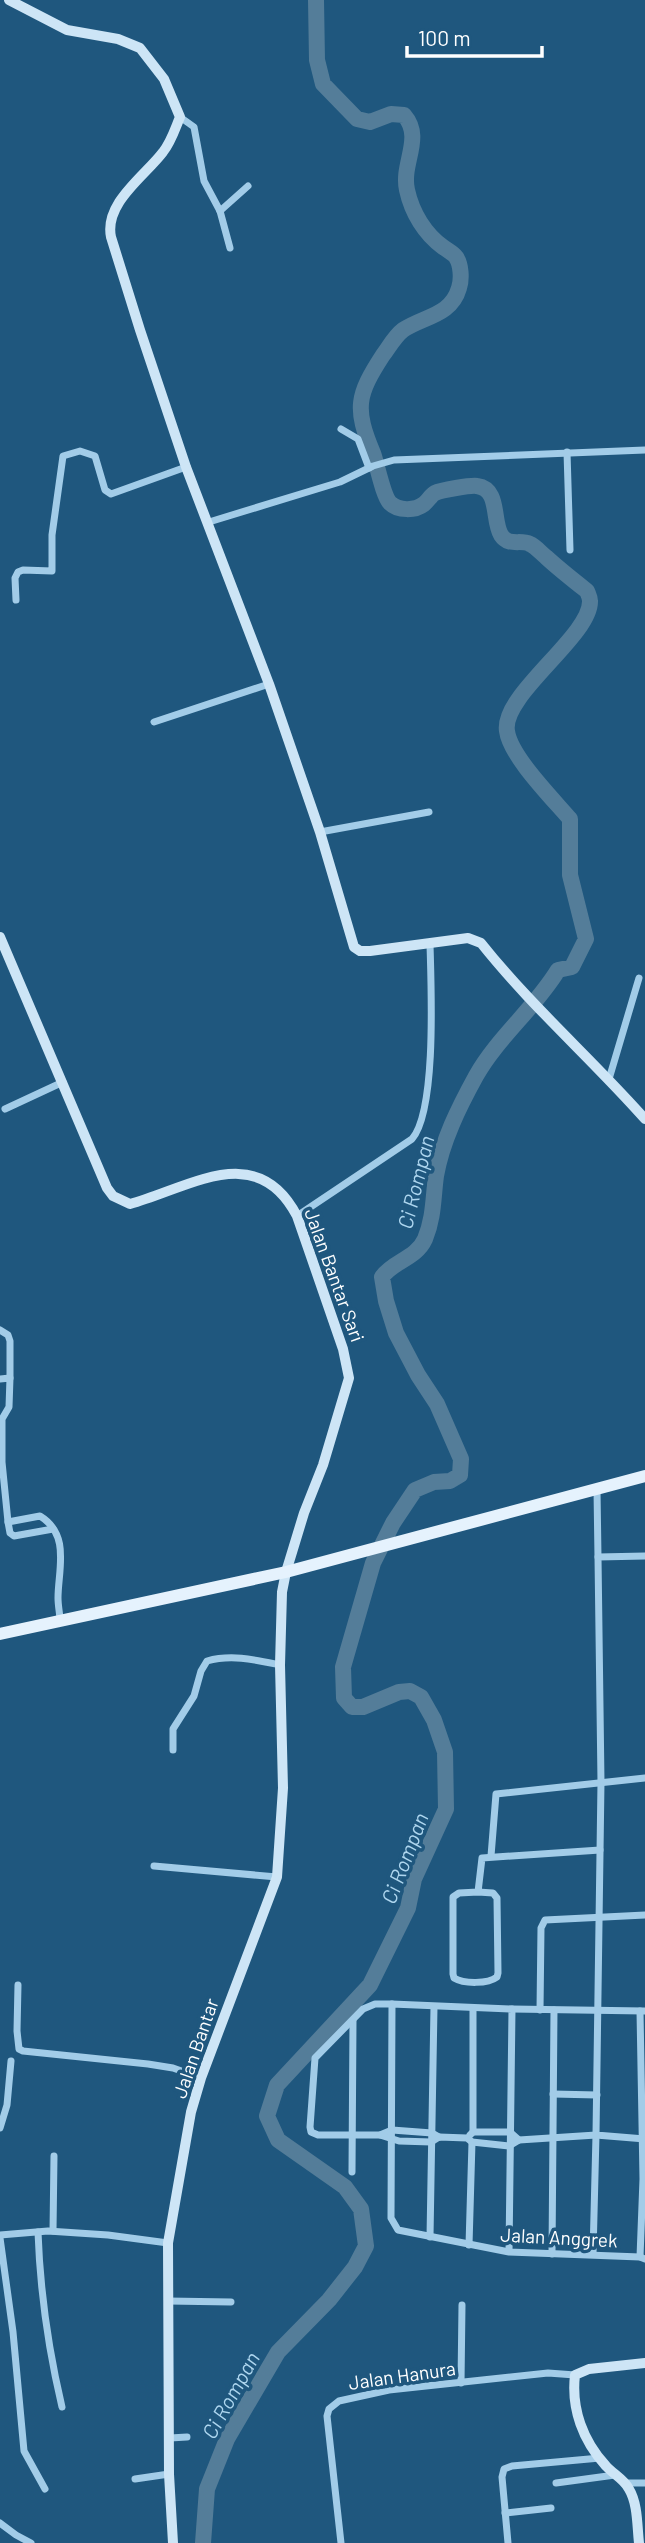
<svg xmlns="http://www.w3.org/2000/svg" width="645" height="2543" font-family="Barlow,sans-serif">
<rect width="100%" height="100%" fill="#1f577e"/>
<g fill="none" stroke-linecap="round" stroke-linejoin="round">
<path stroke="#547d99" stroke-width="16" d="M203,2543L207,2489L227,2439L278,2352L329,2300L355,2267L366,2246L361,2209L345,2187L278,2140L267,2116L277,2085L370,1985L408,1908L414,1879L446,1809L445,1752L434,1720L421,1697L410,1691L399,1692L363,1707H352L344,1698L343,1667L373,1563L393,1523L415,1490L434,1482L450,1481L460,1475L461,1459L437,1404L418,1375L396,1333L386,1301L382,1277C393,1261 416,1259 425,1239C434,1217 433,1198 436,1176C442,1141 459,1107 476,1076C498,1037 535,1008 558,970L572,967L586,939L570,875V819C553,799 510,756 507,731C501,695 591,636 590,601C590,597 588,594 587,591C573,580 559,569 546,557C541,553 535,546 530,544C520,539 509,547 501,535C492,520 500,489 477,486C471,485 441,490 435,493C431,495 428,501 424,504C415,511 398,511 390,503C383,496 377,464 373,453C354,408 357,395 383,355C389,347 395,336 403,330C424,316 451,316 459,288C462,279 461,264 456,257C453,253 447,250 443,247C425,234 412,213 407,190C401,163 424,138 404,115L391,114L370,122L357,119L323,84L317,60L316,0"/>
<g stroke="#a2cce8" stroke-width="7">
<polyline points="180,117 194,127 204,181 220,211 230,248"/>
<polyline points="220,211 248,186"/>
<polyline points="341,429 358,439 369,468"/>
<polyline points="567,452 570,550"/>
<polyline points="209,522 340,482 373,466 394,460 645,450"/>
<polyline points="16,600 15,578 18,572 23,570 52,571 52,535 63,456 80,451 95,456 105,490 111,494 186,467"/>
<polyline points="154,722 269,684"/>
<polyline points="320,832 429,812"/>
<polyline points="609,1079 639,978"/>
<polyline points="5,1109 63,1082"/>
<path d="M297,1216L412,1139C437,1110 431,985 430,944"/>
<polyline points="0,1330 8,1335 10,1341 10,1378"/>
<path d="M0,1379L10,1378L9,1407L2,1419V1462L8,1522L40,1516C71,1535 58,1570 58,1598C58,1606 60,1614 60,1621"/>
<polyline points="597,1490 598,1557"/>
<polyline points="8,1522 10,1533 14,1536 53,1529"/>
<polyline points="645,1556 598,1557 601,1782 596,2135 645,2139"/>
<path d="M173,1750V1729L194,1696L201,1671L207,1661C232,1654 256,1660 280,1665"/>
<polyline points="491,1856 496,1794 645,1778"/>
<polyline points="154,1866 277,1877"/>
<path d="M478,1892L493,1893L497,1898L498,1973L497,1977C488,1984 464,1984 454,1978L453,1974V1897L459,1893L478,1892L482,1858L600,1850"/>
<polyline points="18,1985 17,2031 19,2049 23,2051 148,2064 173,2068 201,2078"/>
<polyline points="392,2004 375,2004 363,2009 315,2058 310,2127 311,2132 318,2135 380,2135 392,2130 432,2133 439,2137"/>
<polyline points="512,2009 644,2011"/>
<polyline points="540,2010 541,1928 545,1920 645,1915"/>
<polyline points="553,2094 597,2095"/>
<polyline points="0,2128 7,2105 11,2061"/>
<polyline points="473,2132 473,2008"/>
<polyline points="380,2135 399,2141 431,2142 439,2137 467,2138 472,2142 509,2146 519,2140 596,2135 593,2254"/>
<polyline points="470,2135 473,2132 510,2132 519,2140"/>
<polyline points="352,2172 353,2021"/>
<polyline points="53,2231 54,2156"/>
<path d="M38,2232C40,2288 49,2352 62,2407"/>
<polyline points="0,2235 48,2231 108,2235 168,2243"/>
<polyline points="430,2237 434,2007"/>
<polyline points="0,2238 13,2332 24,2451 45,2489"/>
<polyline points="469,2245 472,2142"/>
<polyline points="509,2252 512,2009 392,2004 391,2218 398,2230 509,2252 640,2257 645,2259"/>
<polyline points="552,2254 554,2010"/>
<polyline points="640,2257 643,2179 640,2011"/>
<polyline points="168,2301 231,2302"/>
<polyline points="461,2383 462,2305"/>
<polyline points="170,2438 187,2437"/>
<polyline points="135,2479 169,2474"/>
<polyline points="556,2483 615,2475"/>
<polyline points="625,2483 645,2483"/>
<polyline points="505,2513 551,2508"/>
<polyline points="0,2523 16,2535 31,2543"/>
<polyline points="341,2543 327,2416 329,2409 339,2401 389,2390 548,2373 575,2375"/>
<polyline points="508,2543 502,2477 504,2469 512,2466 600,2458"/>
</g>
<g stroke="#cde5f6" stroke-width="10">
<path d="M9,0L67,30L118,39L140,48L164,79L180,117C175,129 171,142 163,152C145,176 104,203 111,237L140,330L186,467L269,684L320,832L354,947L360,951H370L468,938L481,943C531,1006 592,1059 645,1119"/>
<path d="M0,937L107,1188L113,1196L130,1204C189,1188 257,1139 297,1216L343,1349L349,1378L323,1465L304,1513L286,1572L282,1592L280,1665L283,1788L277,1877L201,2078L191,2112L168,2243L169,2474L173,2543"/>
<path d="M639,2543C637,2526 638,2504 629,2489C624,2479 613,2474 606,2466C583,2441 571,2409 575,2375L589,2369L645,2363"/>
</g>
<polyline stroke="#e5f2fd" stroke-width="12" points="0,1634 286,1572 645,1476"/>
</g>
<g text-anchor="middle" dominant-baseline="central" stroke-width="7" stroke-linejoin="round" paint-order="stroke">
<g font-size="19" fill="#fff" stroke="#1f577e">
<text transform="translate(335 1275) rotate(70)">Jalan Bantar Sari</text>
<text transform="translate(195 2048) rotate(-71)">Jalan Bantar</text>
<text transform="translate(559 2237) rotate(3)">Jalan Anggrek</text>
<text transform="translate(402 2375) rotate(-8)">Jalan Hanura</text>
</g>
<g font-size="21" font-style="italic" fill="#aed6ef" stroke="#1f577e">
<text transform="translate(415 1182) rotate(-76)">Ci Rompan</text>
<text transform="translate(404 1858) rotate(-69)">Ci Rompan</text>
<text transform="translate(230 2395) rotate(-61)">Ci Rompan</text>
</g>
</g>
<path d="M407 46v10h135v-10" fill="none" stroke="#ffffff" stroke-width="3.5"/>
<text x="418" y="46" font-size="21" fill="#ffffff" stroke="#1f577e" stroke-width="5" paint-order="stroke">100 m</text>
</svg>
